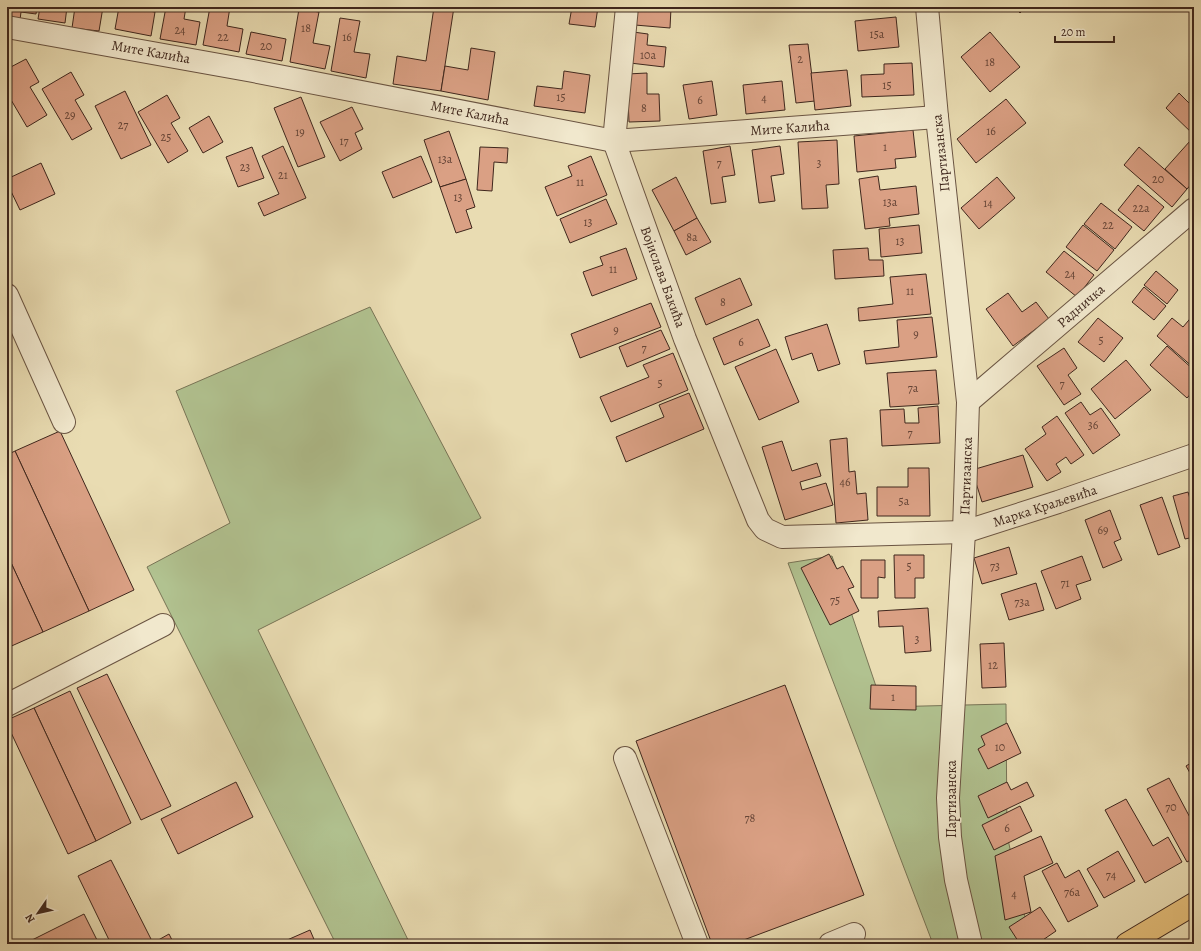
<svg xmlns="http://www.w3.org/2000/svg" width="1201" height="951" font-family="Alegreya,serif">
<rect width="100%" height="100%" fill="#e9dcb2"/>
<filter id="stains"><feTurbulence type="fractalNoise" baseFrequency=".005" numOctaves="4"/><feColorMatrix values="0 0 0 0 .2 0 0 0 0 .09 0 0 0 0 .02 0 0 0 .5 -.17"/></filter>
<radialGradient id="worn" r=".72"><stop offset=".6" stop-color="#630" stop-opacity="0"/><stop offset="1" stop-color="#630" stop-opacity=".3"/></radialGradient>
<g fill="#b1c290" stroke="#787456">
<polygon points="370,307 481,518 258,630 410,944 336,944 147,567 230,523 176,391"/>
<polygon points="832,556 883,707 1006,704 1007,835 1031,944 933,944 788,563"/>
</g>
<g fill="#daa084" stroke="#3f271d">
<polygon points="7,7 37,7 36,14 21,12 20,20 7,18"/>
<polygon points="40,7 67,7 65,23 38,19"/>
<polygon points="75,7 103,7 99,31 72,28"/>
<polygon points="119,7 139,7 138,9 155,12 151,36 115,29"/>
<polygon points="166,7 186,7 184,19 200,22 196,45 160,39"/>
<polygon points="210,7 230,7 227,26 243,29 239,52 203,45"/>
<polygon points="434,7 454,7 441,91 393,84 397,56 426,61"/>
<polygon points="572,7 598,7 595,27 569,24"/>
<polygon points="637,7 671,8 670,28 635,25"/>
<polygon points="847,7 887,7 848,11"/>
<polygon points="1014,7 1026,7 1020,13"/>
<polygon points="299,9 319,12 313,43 330,46 325,69 290,62"/>
<polygon points="896,17 899,47 858,51 855,21"/>
<polygon points="340,18 360,21 354,52 370,54 366,78 331,71"/>
<polygon points="251,32 286,39 282,61 246,54"/>
<polygon points="633,32 648,34 647,45 666,47 664,67 630,63"/>
<polygon points="990,32 1020,67 990,92 961,57"/>
<polygon points="808,44 815,101 796,103 789,45"/>
<polygon points="471,48 495,52 488,100 441,91 445,66 468,70"/>
<polygon points="26,59 39,82 30,87 47,115 27,127 7,93 7,69"/>
<polygon points="912,63 914,95 862,97 861,75 884,74 884,64"/>
<polygon points="847,70 851,106 815,110 811,73"/>
<polygon points="564,71 590,75 585,113 534,106 537,86 562,89"/>
<polygon points="71,72 84,95 75,100 92,129 72,140 42,89"/>
<polygon points="647,73 647,94 659,94 660,121 629,122 627,74"/>
<polygon points="712,81 717,115 689,119 683,85"/>
<polygon points="782,81 785,110 746,114 743,85"/>
<polygon points="125,91 151,145 121,159 95,106"/>
<polygon points="1179,93 1194,108 1194,135 1166,108"/>
<polygon points="167,95 180,118 171,123 188,151 168,163 138,112"/>
<polygon points="301,97 325,157 298,167 274,108"/>
<polygon points="1006,99 1026,123 976,163 957,139"/>
<polygon points="352,107 363,129 355,133 362,149 340,161 320,122"/>
<polygon points="209,116 223,142 203,153 189,128"/>
<polygon points="913,130 916,157 895,159 896,168 857,172 854,136"/>
<polygon points="449,131 466,179 440,187 424,140"/>
<polygon points="837,140 839,184 826,185 828,208 802,209 798,142"/>
<polygon points="1190,141 1194,145 1194,181 1187,189 1165,169"/>
<polygon points="283,146 306,198 264,216 258,203 279,194 262,156"/>
<polygon points="730,146 735,175 722,177 726,202 711,204 703,151"/>
<polygon points="780,146 784,174 771,176 775,201 759,203 752,150"/>
<polygon points="252,147 264,178 238,187 226,157"/>
<polygon points="480,147 508,148 507,163 494,162 492,191 477,190"/>
<polygon points="1139,147 1187,189 1172,207 1124,165"/>
<polygon points="421,156 432,182 393,198 382,172"/>
<polygon points="591,156 607,195 557,216 545,187 572,176 568,166"/>
<polygon points="41,163 55,194 20,210 7,183 7,179"/>
<polygon points="878,176 880,190 916,186 919,214 889,218 890,226 865,229 859,179"/>
<polygon points="676,177 697,218 674,231 652,190"/>
<polygon points="997,177 1015,198 979,229 961,208"/>
<polygon points="466,179 475,207 466,210 472,228 456,233 440,187"/>
<polygon points="1138,185 1164,207 1144,231 1118,210"/>
<polygon points="606,199 617,224 570,243 560,219"/>
<polygon points="1101,203 1132,227 1115,249 1084,224"/>
<polygon points="697,218 711,242 686,255 674,231"/>
<polygon points="919,225 922,253 881,257 879,229"/>
<polygon points="1083,225 1114,250 1097,271 1066,247"/>
<polygon points="626,248 637,279 592,296 583,272 603,265 600,257"/>
<polygon points="868,248 869,260 883,260 884,276 835,279 833,250"/>
<polygon points="1064,251 1094,275 1077,297 1046,272"/>
<polygon points="1156,271 1178,290 1167,304 1144,285"/>
<polygon points="926,274 931,314 859,321 858,308 893,304 890,277"/>
<polygon points="740,278 752,305 706,325 695,298"/>
<polygon points="1144,287 1166,306 1154,320 1132,302"/>
<polygon points="1008,293 1022,312 1036,302 1049,319 1013,346 986,309"/>
<polygon points="651,303 661,327 580,358 571,334"/>
<polygon points="1194,314 1194,368 1157,336 1172,318 1183,327"/>
<polygon points="932,317 937,357 866,364 864,351 899,347 897,320"/>
<polygon points="1098,318 1123,338 1104,362 1078,342"/>
<polygon points="758,319 770,346 724,365 713,338"/>
<polygon points="827,324 840,364 818,371 812,353 792,360 785,337"/>
<polygon points="661,330 670,349 627,367 619,347"/>
<polygon points="1167,346 1194,370 1194,390 1187,398 1150,365"/>
<polygon points="1064,348 1077,368 1068,375 1081,394 1064,405 1037,366"/>
<polygon points="776,349 799,402 759,420 735,367"/>
<polygon points="673,353 688,390 611,422 600,397 649,377 643,365"/>
<polygon points="1126,360 1151,390 1115,419 1091,389"/>
<polygon points="936,370 939,404 890,407 887,373"/>
<polygon points="689,393 704,429 626,462 616,437 664,417 659,405"/>
<polygon points="1081,402 1090,415 1101,408 1120,435 1093,454 1065,413"/>
<polygon points="938,406 940,443 882,446 880,410 904,409 905,423 919,423 918,408"/>
<polygon points="1057,416 1084,455 1071,464 1066,457 1056,464 1061,472 1047,481 1025,449 1046,434 1042,427"/>
<polygon points="60,431 134,590 89,611 15,451"/>
<polygon points="847,438 849,472 855,471 857,494 866,493 868,520 836,523 830,440"/>
<polygon points="782,441 792,471 817,463 821,476 800,482 802,490 826,483 833,505 785,520 762,447"/>
<polygon points="15,451 89,611 43,632 7,554 7,455"/>
<polygon points="1023,455 1033,487 982,502 972,470"/>
<polygon points="908,468 929,468 930,516 877,516 877,487 908,487"/>
<polygon points="1188,492 1194,512 1194,537 1185,539 1173,496"/>
<polygon points="1162,497 1180,547 1158,555 1140,505"/>
<polygon points="1110,510 1121,539 1114,542 1122,560 1103,568 1085,520"/>
<polygon points="1009,547 1017,574 982,584 974,558"/>
<polygon points="7,554 43,632 7,648"/>
<polygon points="829,554 837,569 843,566 854,587 848,589 859,611 830,625 801,568"/>
<polygon points="894,555 924,555 924,578 915,578 915,598 895,598"/>
<polygon points="1082,556 1091,580 1076,585 1081,599 1056,609 1041,571"/>
<polygon points="861,560 885,560 885,578 878,577 878,598 861,598"/>
<polygon points="1036,583 1044,610 1009,620 1001,594"/>
<polygon points="928,608 931,651 905,653 903,626 879,627 878,611"/>
<polygon points="1004,643 1006,687 982,688 980,644"/>
<polygon points="107,674 171,806 141,820 77,688"/>
<polygon points="785,685 864,895 733,944 712,944 636,741"/>
<polygon points="871,685 916,686 916,710 870,709"/>
<polygon points="70,691 131,823 96,841 34,708"/>
<polygon points="34,708 96,841 68,854 7,724 7,720"/>
<polygon points="1007,723 1021,753 988,769 978,749 985,745 981,736"/>
<polygon points="1194,761 1194,780 1186,766"/>
<polygon points="1169,778 1194,825 1194,858 1187,862 1147,789"/>
<polygon points="236,782 253,817 178,854 161,819"/>
<polygon points="1007,782 1011,790 1027,782 1034,796 988,818 978,796"/>
<polygon points="1126,799 1153,846 1168,837 1182,862 1145,883 1105,810"/>
<polygon points="1020,806 1032,831 994,850 982,825"/>
<polygon points="1041,836 1053,863 1024,876 1031,912 1005,920 995,856"/>
<polygon points="1118,851 1135,881 1104,898 1087,869"/>
<polygon points="111,860 153,943 150,944 111,944 78,876"/>
<polygon points="1057,863 1065,878 1079,870 1098,906 1068,922 1042,871"/>
<polygon points="1040,907 1056,931 1037,944 1020,944 1009,927"/>
<polygon points="84,914 99,944 24,944"/>
<polygon points="310,930 316,944 278,944"/>
<polygon points="169,934 174,944 150,944 153,943"/>
</g>
<g fill="none" stroke-linecap="round" stroke-linejoin="round">
<g stroke="#6a5442" stroke-width="24">
<g id="minor">
<polyline points="627,7 614,141 685,339 758,520 765,529 782,537 964,532 1058,502 1194,455"/>
<polyline points="927,7 937,117 968,402 964,532 948,798 950,837 956,880 971,944"/>
<polyline points="7,27 253,71 614,141 937,117"/>
<polyline points="7,295 64,422"/>
<polyline points="968,402 1194,209"/>
<polyline points="7,705 163,625"/>
<polyline points="625,758 697,944"/>
<polyline points="830,944 854,934"/>
</g>
</g>
<g stroke="#3f271d" stroke-width="24">
<polyline id="major" points="1127,944 1194,904"/>
</g>
<use href="#minor" stroke="#f1e8cd" stroke-width="22"/>
<use href="#major" stroke="#e4be79" stroke-width="22"/>
</g>
<g text-anchor="middle" dominant-baseline="central" stroke-width="3" stroke-linejoin="round" paint-order="stroke">
<g font-size="12" fill="#664537">
<text x="306" y="28">18</text>
<text x="180" y="30">24</text>
<text x="877" y="34">15a</text>
<text x="223" y="37">22</text>
<text x="347" y="37">16</text>
<text x="266" y="46">20</text>
<text x="648" y="55">10a</text>
<text x="800" y="59">2</text>
<text x="990" y="62">18</text>
<text x="887" y="85">15</text>
<text x="561" y="97">15</text>
<text x="764" y="98">4</text>
<text x="700" y="100">6</text>
<text x="644" y="108">8</text>
<text x="70" y="115">29</text>
<text x="123" y="125">27</text>
<text x="991" y="131">16</text>
<text x="300" y="132">19</text>
<text x="166" y="137">25</text>
<text x="344" y="141">17</text>
<text x="885" y="147">1</text>
<text x="445" y="159">13a</text>
<text x="719" y="163">7</text>
<text x="819" y="163">3</text>
<text x="245" y="167">23</text>
<text x="283" y="175">21</text>
<text x="1158" y="179">20</text>
<text x="580" y="182">11</text>
<text x="458" y="197">13</text>
<text x="890" y="202">13a</text>
<text x="988" y="203">14</text>
<text x="1141" y="208">22a</text>
<text x="588" y="222">13</text>
<text x="1108" y="225">22</text>
<text x="692" y="237">8a</text>
<text x="900" y="241">13</text>
<text x="613" y="269">11</text>
<text x="1070" y="274">24</text>
<text x="910" y="291">11</text>
<text x="723" y="302">8</text>
<text x="616" y="330">9</text>
<text x="916" y="334">9</text>
<text x="1101" y="340">5</text>
<text x="741" y="342">6</text>
<text x="644" y="348">7</text>
<text x="660" y="383">5</text>
<text x="1062" y="384">7</text>
<text x="913" y="388">7a</text>
<text x="1093" y="425">36</text>
<text x="910" y="433">7</text>
<text x="845" y="482">46</text>
<text x="904" y="501">5a</text>
<text x="1103" y="530">69</text>
<text x="909" y="566">5</text>
<text x="995" y="566">73</text>
<text x="1065" y="583">71</text>
<text x="835" y="600">75</text>
<text x="1022" y="602">73a</text>
<text x="917" y="639">3</text>
<text x="993" y="665">12</text>
<text x="893" y="697">1</text>
<text x="1000" y="747">10</text>
<text x="1171" y="807">70</text>
<text x="750" y="818">78</text>
<text x="1007" y="828">6</text>
<text x="1111" y="875">74</text>
<text x="1072" y="892">76a</text>
<text x="1014" y="894">4</text>
</g>
<g font-size="14" fill="#3f271d" stroke="#f1e8cd">
<text transform="translate(151 52) rotate(10)">Мите Калића</text>
<text transform="translate(470 113) rotate(11)">Мите Калића</text>
<text transform="translate(790 128) rotate(-4)">Мите Калића</text>
<text transform="translate(941 153) rotate(-96)">Партизанска</text>
<text transform="translate(663 277) rotate(70)">Војислава Бакића</text>
<text transform="translate(1081 306) rotate(-41)">Радничка</text>
<text transform="translate(966 476) rotate(-88)">Партизанска</text>
<text transform="translate(1045 506) rotate(-18)">Марка Краљевића</text>
<text transform="translate(951 799) rotate(-90)">Партизанска</text>
</g>
</g>
<rect width="1201" height="951" fill="none" stroke="#e9dcb2" stroke-width="24"/>
<rect x="8" y="8" width="1185" height="935" fill="none" stroke="#3f271d" stroke-width="2"/>
<rect x="12" y="12" width="1177" height="927" fill="none" stroke="#3f271d"/>
<g transform="translate(38 913) rotate(236)" stroke="#f1e8cd" stroke-width="3" paint-order="stroke">
<path d="M0-3L7 15L0 10L-7 15Z" fill="#3f271d"/>
<text y="-6" font-size="11" font-weight="bold" text-anchor="middle" fill="#3f271d">N</text>
</g>
<path d="M1055 36v6h59v-6" fill="none" stroke="#3f271d" stroke-width="2"/>
<text x="1061" y="36" font-size="12" fill="#3f271d" stroke="#f1e8cd" stroke-width="3" paint-order="stroke">20 m</text>
<rect width="100%" height="100%" filter="url(#stains)"/>
<rect width="100%" height="100%" fill="url(#worn)"/>
</svg>
